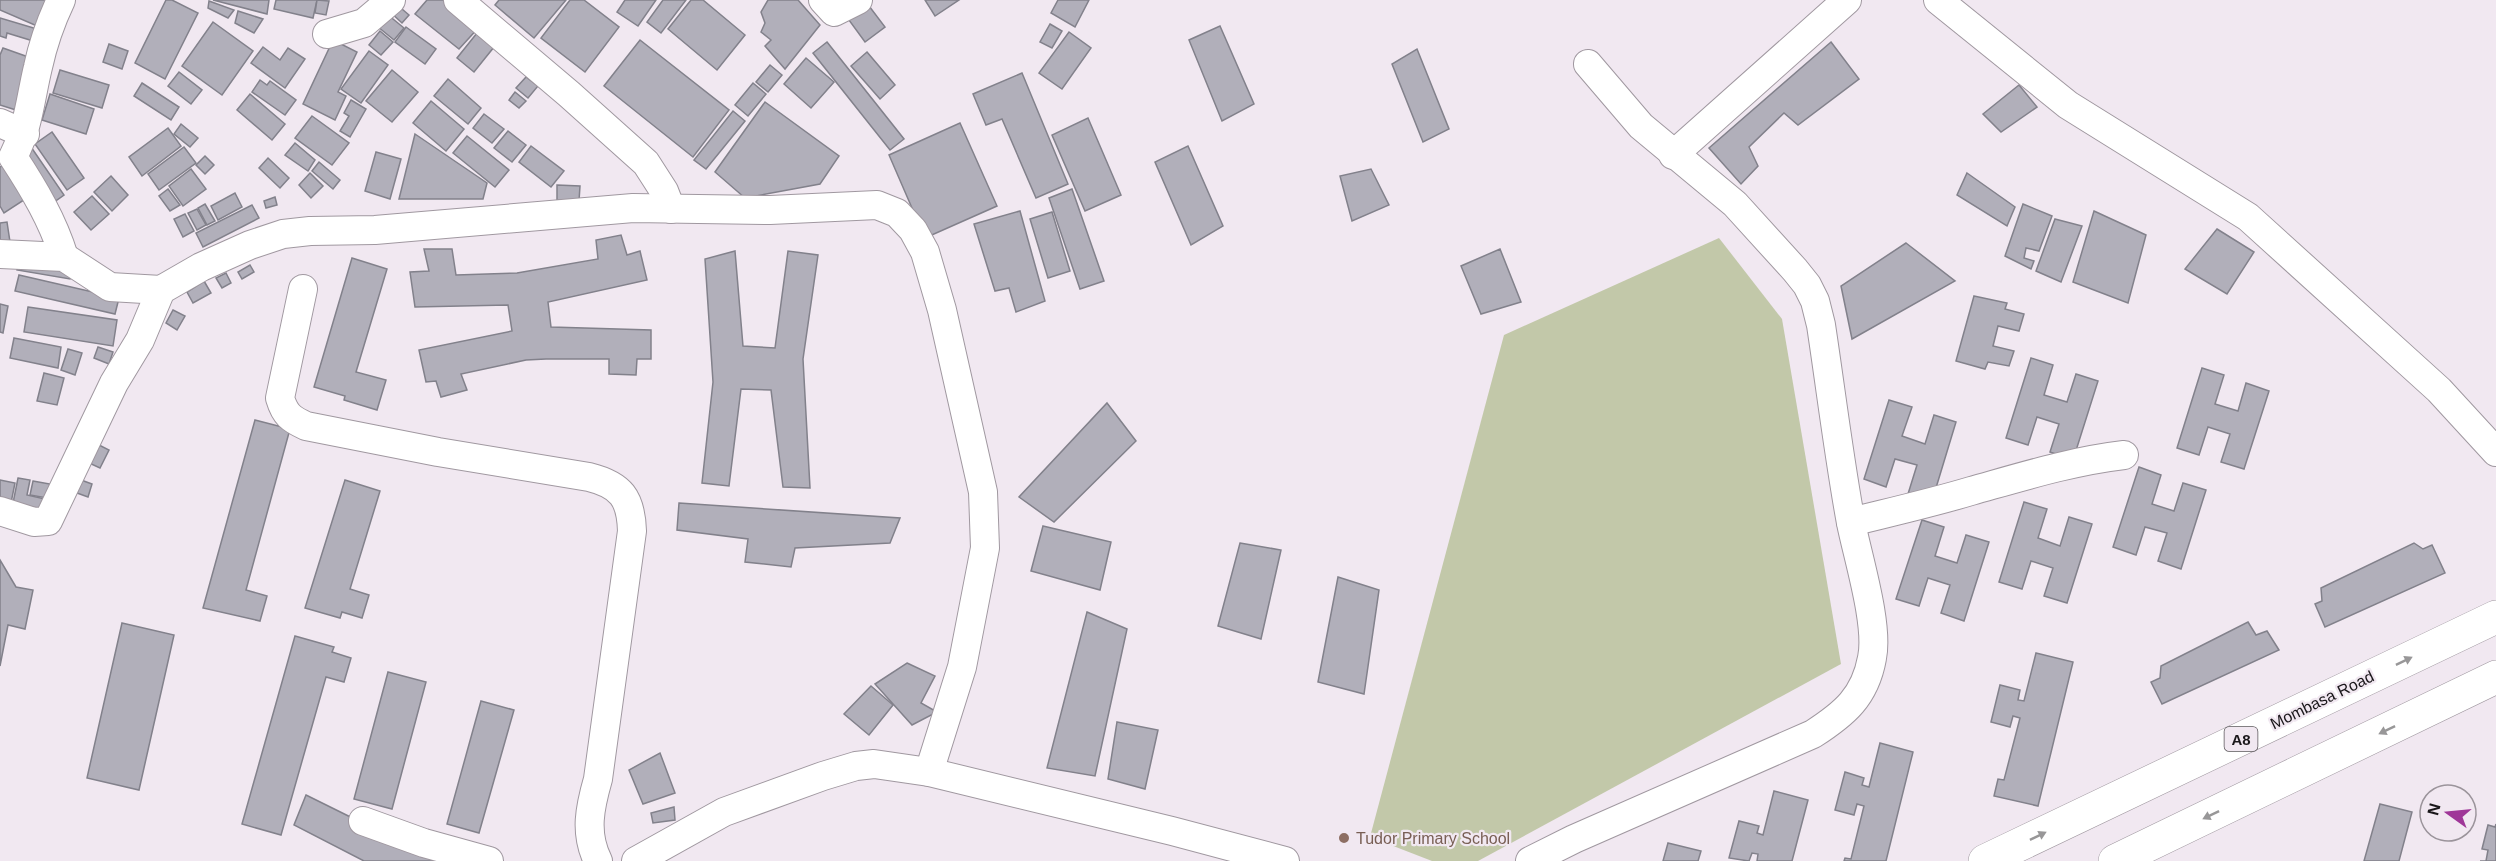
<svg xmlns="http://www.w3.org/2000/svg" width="2496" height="861" font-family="Helvetica,sans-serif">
<rect width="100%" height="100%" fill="#f1e8f1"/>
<polygon fill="#c2c8a9" points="1719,238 1782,319 1841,664 1478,861 1432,861 1370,837 1504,335"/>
<g fill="#b1afba" stroke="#82818b" stroke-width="1.5">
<polygon points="0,0 57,0 44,29 0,10"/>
<polygon points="166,0 172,0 198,13 165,79 135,63"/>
<polygon points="213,0 269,0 267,14"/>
<polygon points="276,0 317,0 313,18 274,9"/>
<polygon points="317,0 329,1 326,15 315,13"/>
<polygon points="427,0 447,0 480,26 459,49 415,14"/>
<polygon points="499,0 566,0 534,38 495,5"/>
<polygon points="570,0 584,0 619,27 585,72 541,38"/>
<polygon points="625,0 656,0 638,26 617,12"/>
<polygon points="663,0 686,0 661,33 647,22"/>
<polygon points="691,0 703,0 745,35 717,70 668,29"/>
<polygon points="768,0 798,0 820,25 785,69 765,46 771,40 761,32 765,23 761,12"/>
<polygon points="925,0 959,0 935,16"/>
<polygon points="1058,0 1089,0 1075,27 1051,13"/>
<polygon points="209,1 234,10 228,18 208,8"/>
<polygon points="866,2 885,27 865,42 846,16"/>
<polygon points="395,3 409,15 402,23 389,11"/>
<polygon points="382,10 404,28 394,40 372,22"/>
<polygon points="238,11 263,19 254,33 235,23"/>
<polygon points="0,18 47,32 43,44 7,33 6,38 0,36"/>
<polygon points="213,22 253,51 222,95 182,66"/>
<polygon points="1050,24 1062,31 1052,48 1040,42"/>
<polygon points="1220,26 1254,104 1222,121 1189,40"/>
<polygon points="406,27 436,49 425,64 395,42"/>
<polygon points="380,31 393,42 381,55 369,45"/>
<polygon points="1069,32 1091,48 1062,89 1039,73"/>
<polygon points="477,33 494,47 474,72 457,58"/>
<polygon points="333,40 357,52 338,92 346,96 335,120 303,104"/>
<polygon points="640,40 729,110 693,157 604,86"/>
<polygon points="827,42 904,139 890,150 813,53"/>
<polygon points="1831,42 1859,79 1798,125 1784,113 1749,147 1758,166 1741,184 1709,148"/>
<polygon points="109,44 128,51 122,69 103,62"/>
<polygon points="263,47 280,60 288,48 305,59 285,88 251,63"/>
<polygon points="3,48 34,59 16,110 0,105 0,55"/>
<polygon points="1417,49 1449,129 1423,142 1392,64"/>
<polygon points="369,51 388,65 361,103 341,89"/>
<polygon points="867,52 895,85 880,99 851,66"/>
<polygon points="806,58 834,82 811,108 784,84"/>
<polygon points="770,65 782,75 768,92 756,82"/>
<polygon points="60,70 109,85 102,108 53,93"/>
<polygon points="392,70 418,92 392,122 366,101"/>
<polygon points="179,72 202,90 191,104 168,86"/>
<polygon points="1022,73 1068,184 1036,198 1002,119 986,125 973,94"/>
<polygon points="526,77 538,86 528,98 516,88"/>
<polygon points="448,79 481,108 468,124 434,96"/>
<polygon points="260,80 267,85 270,81 296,100 285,115 252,92"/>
<polygon points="142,83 179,107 171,120 134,96"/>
<polygon points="753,83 766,94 748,116 735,105"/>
<polygon points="2019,85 2037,107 2001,132 1983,114"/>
<polygon points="515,92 526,101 519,108 509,100"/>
<polygon points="50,94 94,109 86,134 42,120"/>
<polygon points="250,94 285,124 272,140 237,110"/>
<polygon points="351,100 366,109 350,137 340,131 349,116 344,113"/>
<polygon points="431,101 464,129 446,151 413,123"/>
<polygon points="765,102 839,156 820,184 745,198 715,172"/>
<polygon points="733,111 745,121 706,169 694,160"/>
<polygon points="484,114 504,129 492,143 473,128"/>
<polygon points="312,116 349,143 332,165 295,138"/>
<polygon points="1088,118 1121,195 1085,211 1052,135"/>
<polygon points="960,123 997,206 925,238 889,155"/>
<polygon points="181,124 198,138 190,147 174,134"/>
<polygon points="168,128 181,146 142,176 129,157"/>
<polygon points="508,131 526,145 512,162 494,148"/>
<polygon points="52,132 84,178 67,190 35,144"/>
<polygon points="415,134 487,183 483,199 399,199"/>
<polygon points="467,136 509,170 495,187 453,153"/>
<polygon points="295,143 315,160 308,171 285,155"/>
<polygon points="531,146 564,171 551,187 519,162"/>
<polygon points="1188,146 1223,226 1191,245 1155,162"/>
<polygon points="31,147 64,195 50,205 17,158"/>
<polygon points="184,147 196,163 159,190 148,174"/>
<polygon points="376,152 401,159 390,199 365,191"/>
<polygon points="205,156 214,165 205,174 196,165"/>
<polygon points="268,158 289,178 280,188 259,168"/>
<polygon points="9,162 30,196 4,213 0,206 0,167"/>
<polygon points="319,162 340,180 333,189 312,171"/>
<polygon points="191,169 206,189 183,206 169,186"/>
<polygon points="1371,169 1389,205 1352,221 1340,176"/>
<polygon points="310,173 323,186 311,198 299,185"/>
<polygon points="1967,173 2015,207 2007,226 1957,195"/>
<polygon points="111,176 128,195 112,211 94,192"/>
<polygon points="557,185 580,186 579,201 557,200"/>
<polygon points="168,189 180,205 170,211 159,196"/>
<polygon points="1072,189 1104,281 1080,289 1049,198"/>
<polygon points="235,193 242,207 218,220 211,206"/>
<polygon points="92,196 109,214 91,230 74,212"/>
<polygon points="275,197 277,205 266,208 264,201"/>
<polygon points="205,204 215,221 207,225 198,208"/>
<polygon points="2023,204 2052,216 2039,251 2026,248 2024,258 2034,261 2031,269 2005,256"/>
<polygon points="252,205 259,218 203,247 196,233"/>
<polygon points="197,209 206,225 197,230 188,213"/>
<polygon points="1020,211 1045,301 1016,312 1009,288 995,291 974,224"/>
<polygon points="2094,211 2146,235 2128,303 2073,282"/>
<polygon points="1052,212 1070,271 1048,278 1030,219"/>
<polygon points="185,214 194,231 183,237 174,219"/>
<polygon points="2055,219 2082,226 2061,282 2036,271"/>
<polygon points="7,222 10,242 0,244 0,223"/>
<polygon points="2217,229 2254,252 2227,294 2185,269"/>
<polygon points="621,235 627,255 640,251 647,280 548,302 551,327 651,330 651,359 637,359 636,375 609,374 609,359 546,359 526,360 461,374 467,390 441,397 436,381 426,382 419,350 512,331 508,305 415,307 410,272 429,271 424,249 452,249 456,275 517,273 598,259 596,240"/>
<polygon points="1906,243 1955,281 1852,339 1841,286"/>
<polygon points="1500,249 1521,302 1481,314 1461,266"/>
<polygon points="735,251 743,346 775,348 788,251 818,255 803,359 810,488 783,487 771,390 741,389 729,486 702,483 713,382 705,259"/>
<polygon points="20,256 73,265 70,279 17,270"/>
<polygon points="352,258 387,269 356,372 386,380 377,410 344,400 345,396 314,387"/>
<polygon points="250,265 254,272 242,279 238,272"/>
<polygon points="226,273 231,283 222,288 216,278"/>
<polygon points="19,275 119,298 115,314 15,291"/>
<polygon points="204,281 211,293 193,303 187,292"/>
<polygon points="1974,296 2007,303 2005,309 2024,314 2019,331 1998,326 1993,346 2014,351 2009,366 1988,362 1985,369 1956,361"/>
<polygon points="0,304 8,306 3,333 0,332"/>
<polygon points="28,307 117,320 113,346 24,332"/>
<polygon points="173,310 185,316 177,330 166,323"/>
<polygon points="14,338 61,347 58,368 10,358"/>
<polygon points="98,347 113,352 109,364 94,358"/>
<polygon points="68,349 82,353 75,375 61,370"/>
<polygon points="2031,358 2053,365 2044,395 2067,402 2076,374 2098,381 2073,460 2050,452 2059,424 2037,417 2028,445 2006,438"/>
<polygon points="2202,368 2224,375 2215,404 2238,411 2246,383 2269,391 2244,469 2221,462 2230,434 2208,427 2199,455 2177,448"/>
<polygon points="44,373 64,378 57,405 37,401"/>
<polygon points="1889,400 1912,407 1902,436 1925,444 1934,415 1956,422 1932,501 1908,494 1917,465 1895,459 1886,487 1864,479"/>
<polygon points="1107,403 1136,441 1054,522 1019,497"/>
<polygon points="255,420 290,429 246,590 267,596 260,621 203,608"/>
<polygon points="99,445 109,450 100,468 89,463"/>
<polygon points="2139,467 2161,475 2152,504 2174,511 2183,483 2206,490 2181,569 2158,561 2167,533 2145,527 2136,555 2113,547"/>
<polygon points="18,478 30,480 27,495 45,499 41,514 12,508"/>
<polygon points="0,480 15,483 11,503 0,501"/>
<polygon points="81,480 92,484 88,497 77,493"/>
<polygon points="345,480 380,491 350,589 369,595 362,618 342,612 340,618 305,608"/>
<polygon points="33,481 50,484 47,498 30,495"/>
<polygon points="2024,502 2047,509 2038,538 2060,546 2069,517 2092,524 2067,603 2044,596 2053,568 2031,561 2022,589 1999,582"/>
<polygon points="679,503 900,518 890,543 795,548 791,567 745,562 748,539 677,530"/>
<polygon points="1922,520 1944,527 1935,556 1957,563 1966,535 1989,542 1964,621 1941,613 1950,585 1928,578 1919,606 1896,599"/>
<polygon points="1043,526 1111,542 1100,590 1031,571"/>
<polygon points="1240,543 1281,550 1261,639 1218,626"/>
<polygon points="2414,543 2423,549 2432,545 2445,573 2325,627 2315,604 2322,601 2321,588"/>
<polygon points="0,560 16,587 33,590 25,629 8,625 0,666"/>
<polygon points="1338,577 1379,590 1364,694 1318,682"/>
<polygon points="1087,612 1127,629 1095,776 1047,768"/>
<polygon points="2248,622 2256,635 2267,631 2279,650 2162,704 2151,682 2160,678 2161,666"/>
<polygon points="122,623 174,635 139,790 87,778"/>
<polygon points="295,636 334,647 332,652 351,658 344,682 326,677 281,835 242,824"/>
<polygon points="2036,653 2073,662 2038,806 1994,796 1998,779 2004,780 2020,718 2013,716 2010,727 1991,722 2000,685 2020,690 2018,700 2024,701"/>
<polygon points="907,663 935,676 921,703 937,712 912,725 875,684"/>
<polygon points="388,672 426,682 392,809 354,799"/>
<polygon points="871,686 893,705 869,735 844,714"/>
<polygon points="481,701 514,710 479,833 447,824"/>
<polygon points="1117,722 1158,730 1145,789 1108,779"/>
<polygon points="1880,743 1913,752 1886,861 1844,861 1845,858 1851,859 1864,806 1857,804 1854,815 1835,810 1845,772 1864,778 1862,785 1869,787"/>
<polygon points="660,753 675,793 643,804 629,770"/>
<polygon points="1774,791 1808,800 1792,861 1757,861 1758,854 1752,853 1749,861 1729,858 1739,821 1759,826 1757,833 1763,835"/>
<polygon points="306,795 415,849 447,861 364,861 294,825"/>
<polygon points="2380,804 2412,812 2399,861 2364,861"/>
<polygon points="674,807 675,820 653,823 651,813"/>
<polygon points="2496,824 2496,861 2480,861 2486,861 2488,850 2482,849 2488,825 2495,827"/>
<polygon points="1668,843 1701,851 1698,861 1663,861"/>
</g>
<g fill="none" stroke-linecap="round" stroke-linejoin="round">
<g stroke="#a098a0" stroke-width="30">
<g id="street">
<path d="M61,0C51,21 43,44 38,67C30,100 29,126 13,157C34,189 53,221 64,257"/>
<polyline points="458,0 569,94 646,163 664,191 671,209"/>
<polyline points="823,0 834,12 858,0"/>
<polyline points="1938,0 2068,105 2248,217 2439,390 2496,452"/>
<polyline points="327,34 364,23 391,0"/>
<polyline points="0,123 25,134"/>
<polyline points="1673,155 1847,0"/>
<polyline points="0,254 64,257 110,287 161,290"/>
<path d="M303,289L280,398C285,415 291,419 306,426L438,452L589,477C621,485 631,498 632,531L598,779C590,807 584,833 598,861"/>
<polyline points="0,511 34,522 48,521 114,383 140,340 161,290 201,267 250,245 283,234 310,231 375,230 633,208 770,210 877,205 897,213 913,230 925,252 942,310 983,492 985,548 962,667 929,772"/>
<path d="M1851,522C1891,512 1931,503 1971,491C2021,477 2072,461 2124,455"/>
<polyline points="363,821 424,843 489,861"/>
<polyline points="636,861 724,812 823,776 856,766 874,764 929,772 1172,831 1285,861"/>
<path d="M1530,861L1574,839L1813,734C1844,714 1865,697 1872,658C1879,625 1858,558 1851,523C1839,458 1831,391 1821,325L1815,301L1807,285L1795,270L1735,204L1641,126L1588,64"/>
</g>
</g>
<g stroke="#a098a0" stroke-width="34">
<g id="highway">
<polyline points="1985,861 2496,617"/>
<polyline points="2115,861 2496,677"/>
</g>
</g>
<use href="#street" stroke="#fff" stroke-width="28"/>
<use href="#highway" stroke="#fff" stroke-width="33"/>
</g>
<defs><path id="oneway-solid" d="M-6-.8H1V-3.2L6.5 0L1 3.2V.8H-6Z" transform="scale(1.5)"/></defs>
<g fill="#989798">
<use href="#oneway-solid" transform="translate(2404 661) rotate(-26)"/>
<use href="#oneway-solid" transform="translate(2387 730) rotate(154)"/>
<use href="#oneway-solid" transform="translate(2211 815) rotate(154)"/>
<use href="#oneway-solid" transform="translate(2038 836) rotate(-26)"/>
</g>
<circle fill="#8d6e63" stroke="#f1e8f1" stroke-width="2" cx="1344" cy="838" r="6"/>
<g text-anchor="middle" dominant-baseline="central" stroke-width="4.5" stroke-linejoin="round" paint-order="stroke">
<rect fill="#f1e8f1" stroke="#5a565a" stroke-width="1.5" x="2224.5" y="727" width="33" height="24" rx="4.5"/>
<g font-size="15" font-weight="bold" fill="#1a171a">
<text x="2241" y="739">A8</text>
</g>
<g font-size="16" fill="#1a171a" stroke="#f1e8f1">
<text transform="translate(2322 700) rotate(-26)">Mombasa Road</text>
</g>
<g font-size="16" fill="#785e54" stroke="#f1e8f1" text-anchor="start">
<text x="1356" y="838">Tudor Primary School</text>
</g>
</g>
<g transform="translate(2448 813) rotate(285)"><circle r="28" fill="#f1e8f1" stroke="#9b949b" stroke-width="1.5"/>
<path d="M0-4.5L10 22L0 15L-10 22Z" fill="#9f3698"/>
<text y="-9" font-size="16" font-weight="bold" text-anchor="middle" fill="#1a171a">N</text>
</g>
</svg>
